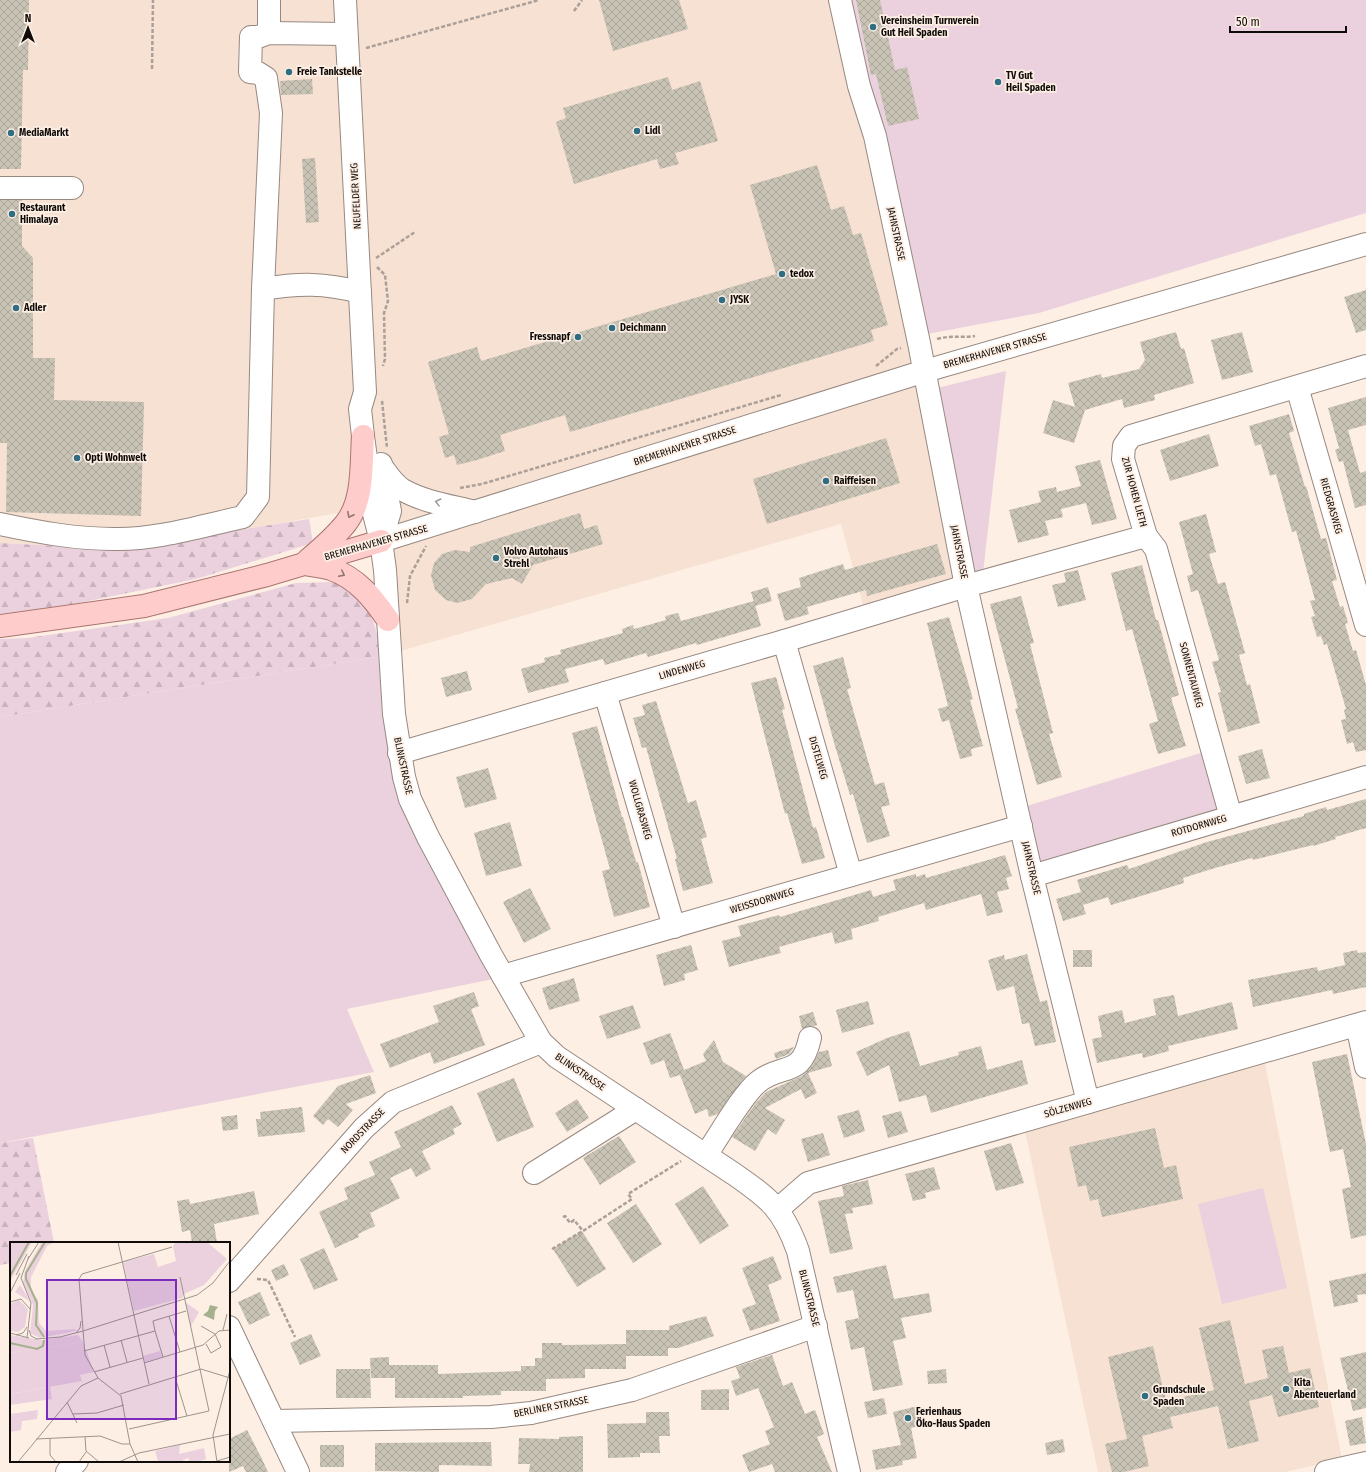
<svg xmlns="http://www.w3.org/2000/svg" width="1366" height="1472" font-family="'Fira Sans Condensed',sans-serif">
<defs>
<pattern id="forest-firs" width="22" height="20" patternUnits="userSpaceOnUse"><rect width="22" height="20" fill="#ebd1dd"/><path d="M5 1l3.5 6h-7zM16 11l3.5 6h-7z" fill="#c8b2bc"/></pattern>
<pattern id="building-cross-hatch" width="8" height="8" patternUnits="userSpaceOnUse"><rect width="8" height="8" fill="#c9c3b5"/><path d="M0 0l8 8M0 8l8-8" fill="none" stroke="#aba69a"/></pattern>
</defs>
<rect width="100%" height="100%" fill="#feefe5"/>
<g fill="#f6e1d3">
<polygon points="0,0 851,0 886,151 970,578 864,608 841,524 383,656 368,508 151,545 117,549 0,543"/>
<polygon points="1264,1058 1342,1459 1285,1472 1098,1472 1025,1131"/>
</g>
<g fill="#ebd1dd">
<polygon points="851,0 1366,0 1366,213 1039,313 927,334"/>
<polygon points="1006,371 983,573 970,578 937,388"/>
<polygon points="383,656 385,714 498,978 347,1009 374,1072 0,1143 0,717"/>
<polygon points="1204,752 1223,812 1036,868 1020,808"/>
<polygon points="1263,1188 1287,1288 1222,1304 1198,1204"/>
</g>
<g fill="url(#forest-firs)">
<polygon points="309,519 313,543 196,579 79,603 0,614 0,543 117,549"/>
<polygon points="335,582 359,596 373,620 383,656 0,717 0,639 27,638 168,618 296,583"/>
<polygon points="33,1138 54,1243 11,1243 11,1263 0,1265 0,1143"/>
</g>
<g fill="url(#building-cross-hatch)">
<polygon points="0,0 29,0 28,70 23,70 21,169 0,169"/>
<polygon points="599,0 679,0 688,29 613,51"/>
<polygon points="856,0 880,0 895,70 907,67 919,119 888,126 876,74 871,75"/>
<polygon points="668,77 672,90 700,81 718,141 675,153 679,164 660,169 657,159 574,184 556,122 566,118 563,108"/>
<polygon points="312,79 313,94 281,95 280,81"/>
<polygon points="315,158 319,222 306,223 302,159"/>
<polygon points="817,165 831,210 844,206 853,235 861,233 888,325 871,330 874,341 570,432 565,415 500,435 505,451 477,460 457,465 454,455 445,458 439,437 449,434 428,362 477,347 481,361 776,274 750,185"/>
<polygon points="0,200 22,200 22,246 33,258 33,358 55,358 54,400 144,402 141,516 6,512 7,443 0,443"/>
<polygon points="1366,290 1366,330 1356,333 1344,297"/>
<polygon points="1176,332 1181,349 1184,348 1194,383 1154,395 1155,400 1124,408 1122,399 1085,410 1074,443 1043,433 1053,400 1075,407 1068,383 1101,374 1102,378 1139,369 1145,360 1140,342"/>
<polygon points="1242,332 1253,372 1222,380 1211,340"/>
<polygon points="1366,397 1366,425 1348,430 1360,473 1366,471 1366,505 1355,508 1343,461 1339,462 1335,450 1339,448 1328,408"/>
<polygon points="1289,414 1294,431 1289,433 1305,487 1306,486 1321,539 1326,538 1337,580 1332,581 1340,607 1343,606 1348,623 1345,624 1353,651 1356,650 1366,685 1366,750 1356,752 1353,742 1347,744 1341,720 1346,719 1344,710 1346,709 1327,644 1324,645 1321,636 1317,637 1311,617 1315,616 1310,601 1315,600 1296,531 1292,532 1276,474 1270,476 1261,444 1255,446 1249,426"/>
<polygon points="1209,434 1219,466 1170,481 1160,450"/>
<polygon points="886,438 900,483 767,524 753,479"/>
<polygon points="1100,460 1117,519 1092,525 1086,503 1061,509 1063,517 1045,521 1049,535 1018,543 1009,510 1041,502 1038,491 1056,487 1057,492 1081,486 1075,466"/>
<polygon points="580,513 584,529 597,525 603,544 533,565 522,584 512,578 486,584 472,599 457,603 446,600 435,590 431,575 434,563 442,554 455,550 470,552 470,547"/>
<polygon points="1206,514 1216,552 1209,554 1218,584 1225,582 1245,653 1239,655 1247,685 1250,684 1260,723 1228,732 1218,693 1221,692 1212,662 1219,660 1198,590 1191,592 1187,576 1193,574 1179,522"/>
<polygon points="937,544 946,574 867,596 866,590 807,607 809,614 785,621 777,594 801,587 799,578 843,564 845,570"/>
<polygon points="1142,565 1156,620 1158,620 1179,695 1171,698 1186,746 1158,754 1149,724 1158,721 1132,629 1126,631 1111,573"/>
<polygon points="1078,570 1086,600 1058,607 1052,585 1066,582 1064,573"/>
<polygon points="768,587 772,601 755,606 751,592"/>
<polygon points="1021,596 1034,643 1030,644 1053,733 1049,734 1062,777 1037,785 1015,709 1018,708 990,604"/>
<polygon points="754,601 761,626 697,645 696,643 648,657 646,653 605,665 603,659 565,669 569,682 528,693 521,669 545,662 544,658 561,654 560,650 623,633 622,629 633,625 634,629 666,620 665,616 678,613 681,621"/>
<polygon points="949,617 973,699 970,700 983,746 971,749 972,756 960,759 949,720 942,722 938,709 948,706 927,623"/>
<polygon points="843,657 851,688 847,689 875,785 884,782 890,805 881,807 890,836 867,843 853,794 850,795 835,746 813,666"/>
<polygon points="467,671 472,690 446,697 441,678"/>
<polygon points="776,677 785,709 782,710 813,828 816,827 825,858 802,864 787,813 785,814 751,683"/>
<polygon points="656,701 688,803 696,800 707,837 701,839 713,883 683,891 675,859 677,859 646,747 642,748 633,718 645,715 642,705"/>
<polygon points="597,726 622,817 623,817 636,862 638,862 650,907 614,917 602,871 610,869 572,733"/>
<polygon points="1262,749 1270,778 1246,784 1238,756"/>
<polygon points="488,768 497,799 465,808 456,777"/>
<polygon points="1366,799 1366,828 1335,837 1336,839 1313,846 1313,845 1253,860 1252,858 1215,868 1183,878 1184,883 1111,905 1108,897 1083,905 1086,914 1063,921 1056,899 1081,892 1077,880 1127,865 1129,869 1207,842 1304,816 1304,814 1326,807 1327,810"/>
<polygon points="510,822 522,866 486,876 474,833"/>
<polygon points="1005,855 1012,876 1006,878 1009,889 997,892 1003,912 987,916 981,894 926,910 924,903 878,917 879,921 851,929 853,939 835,944 832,932 779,947 781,953 729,967 722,941 741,936 738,926 779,915 780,917 871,890 873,897 896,890 893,880 916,874 916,877 925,874 926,878"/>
<polygon points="530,888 551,929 524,943 503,902"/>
<polygon points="691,945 698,970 684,974 685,980 664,986 656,955"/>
<rect x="1073" y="950" width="19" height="17"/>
<polygon points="1357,950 1358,953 1366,952 1366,987 1333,994 1332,990 1253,1007 1248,980 1317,967 1318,971 1345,965 1343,953"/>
<polygon points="1027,954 1040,1002 1047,1000 1056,1042 1035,1046 1029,1023 1022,1024 1014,986 997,991 988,960 1004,955 1005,960"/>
<polygon points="574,978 580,1001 549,1010 542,988"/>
<polygon points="474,992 479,1006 471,1009 485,1045 434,1064 430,1052 390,1068 380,1044 439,1022 433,1006"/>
<polygon points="1174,995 1178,1016 1232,1002 1238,1029 1168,1046 1169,1051 1143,1058 1142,1053 1097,1063 1092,1039 1102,1037 1098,1016 1122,1010 1125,1023 1156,1015 1153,999"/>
<polygon points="868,1001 874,1024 842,1033 836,1010"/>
<polygon points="633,1005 641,1028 607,1039 599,1016"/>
<polygon points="813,1012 817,1025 802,1029 799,1016"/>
<polygon points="909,1031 920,1066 959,1055 958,1052 981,1046 987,1070 1022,1060 1028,1084 931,1113 926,1095 899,1102 889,1065 867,1076 856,1052 887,1038"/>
<polygon points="670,1033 684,1070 706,1061 703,1054 714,1040 723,1062 746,1076 718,1114 709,1117 707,1109 695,1114 680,1075 670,1078 664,1060 651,1065 643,1043"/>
<polygon points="794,1047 789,1054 776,1059 774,1053"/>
<polygon points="828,1050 832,1066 808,1073 817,1093 805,1099 801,1089 765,1108 785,1120 776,1135 768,1129 755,1151 732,1137 755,1104 766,1092 802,1076 812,1066 819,1052"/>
<polygon points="1347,1054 1366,1144 1366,1235 1351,1239 1342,1189 1351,1187 1343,1149 1330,1152 1312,1062"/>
<polygon points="370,1075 376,1093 346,1104 353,1110 338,1127 328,1119 323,1125 313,1116 338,1086"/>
<polygon points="514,1078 534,1127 497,1142 477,1093"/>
<polygon points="577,1099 589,1118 567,1132 555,1113"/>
<polygon points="452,1105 462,1124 453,1129 455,1134 422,1151 431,1169 416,1177 411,1168 390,1178 400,1198 370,1213 375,1226 358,1234 359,1237 335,1248 319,1212 348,1199 344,1188 375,1175 369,1162 401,1147 394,1132"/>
<polygon points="302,1107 305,1132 258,1137 256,1119 261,1119 260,1112"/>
<polygon points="859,1110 865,1131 844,1138 837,1116"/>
<polygon points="901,1111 908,1132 888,1138 882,1116"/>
<polygon points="237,1115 238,1129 223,1131 221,1117"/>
<polygon points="1155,1128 1164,1168 1176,1165 1183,1199 1102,1217 1098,1199 1090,1201 1086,1185 1078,1187 1069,1147"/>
<polygon points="823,1133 830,1155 808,1162 801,1139"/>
<polygon points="619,1136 636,1162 600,1185 583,1158"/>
<polygon points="1011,1143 1024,1183 996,1191 984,1151"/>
<polygon points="934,1167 940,1189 925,1193 926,1198 913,1201 905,1174"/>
<polygon points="868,1180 873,1204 852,1208 853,1213 845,1214 853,1249 830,1254 818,1201 844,1196 842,1186"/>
<polygon points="703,1186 729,1226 700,1244 675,1204"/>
<polygon points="254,1191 259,1214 214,1224 217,1243 192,1243 190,1230 182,1232 177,1201 189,1199 190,1204"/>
<polygon points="636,1204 662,1244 633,1263 607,1223"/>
<polygon points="582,1231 606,1269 577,1287 553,1249"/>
<polygon points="324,1248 338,1280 314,1290 300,1259"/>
<polygon points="773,1256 782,1279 768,1285 780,1321 750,1331 742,1309 756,1304 742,1268"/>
<polygon points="284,1264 289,1275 276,1281 271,1270"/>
<polygon points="886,1265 894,1299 929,1293 932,1312 901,1318 906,1338 893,1341 903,1385 873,1391 864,1347 851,1350 845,1321 859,1318 853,1290 837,1293 833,1277"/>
<polygon points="1366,1273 1366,1294 1357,1295 1358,1302 1334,1307 1329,1281"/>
<polygon points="260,1292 270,1315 249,1325 238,1302"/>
<polygon points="706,1316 714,1336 678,1348 668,1348 668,1356 626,1356 626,1369 585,1369 585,1378 546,1379 546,1391 501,1391 501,1395 463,1396 463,1398 395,1398 395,1378 371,1378 370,1358 389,1357 389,1365 438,1365 438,1374 521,1371 521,1366 535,1366 535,1358 542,1358 542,1343 562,1343 562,1345 626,1344 626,1330 669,1330 669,1326"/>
<polygon points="1230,1320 1245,1384 1268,1378 1262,1350 1283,1346 1289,1373 1310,1368 1319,1407 1278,1417 1272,1395 1249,1401 1259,1441 1228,1449 1218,1406 1170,1417 1173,1428 1142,1436 1149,1466 1124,1472 1112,1472 1105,1444 1127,1439 1108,1357 1153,1346 1166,1401 1214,1390 1199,1328"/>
<polygon points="311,1334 321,1356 300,1365 290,1343"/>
<polygon points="1366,1352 1366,1408 1353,1411 1340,1358"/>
<polygon points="772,1355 783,1386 792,1382 805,1414 815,1410 824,1434 817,1437 832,1472 775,1472 772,1464 749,1472 742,1455 770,1444 765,1431 774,1427 758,1388 736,1396 731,1381 740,1378 736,1367"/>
<polygon points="336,1369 370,1369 371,1398 336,1398"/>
<polygon points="946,1369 947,1383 928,1384 927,1371"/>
<polygon points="729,1389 729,1410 701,1410 701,1390"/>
<polygon points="884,1398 887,1414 868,1418 864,1402"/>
<polygon points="918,1406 922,1425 911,1428 917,1458 902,1461 903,1465 876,1470 872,1450 901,1445 893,1412"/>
<polygon points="646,1412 669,1412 670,1436 659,1436 660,1453 640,1453 640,1457 608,1458 607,1424 646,1423"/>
<polygon points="1362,1417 1366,1443 1350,1446 1345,1421"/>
<polygon points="247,1430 261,1457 268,1472 246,1472 243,1466 229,1472 229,1439"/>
<polygon points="583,1436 583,1472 529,1472 530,1464 518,1464 519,1438 559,1439 559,1437"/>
<polygon points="1063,1439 1065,1452 1047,1455 1045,1443"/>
<polygon points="491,1442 492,1466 439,1465 439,1472 375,1471 375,1443"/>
<rect x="320" y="1445" width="24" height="22"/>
</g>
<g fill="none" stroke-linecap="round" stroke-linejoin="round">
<g stroke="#978980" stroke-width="24">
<g id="minor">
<path d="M345,0L365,392L360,409L363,436L373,510L381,541L385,570L394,714L404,777L410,799L428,837L491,955L541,1042L557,1057L734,1174C770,1199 783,1209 798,1251L849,1472"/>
<polyline points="840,0 859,86 875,136 919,343 966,586 1032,876 1088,1102"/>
<polyline points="269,33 269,0"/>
<path d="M346,34L269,33L258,37H251L250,72L258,73L266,78L271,113L263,289C300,283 324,283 360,292"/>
<polyline points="0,188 72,188"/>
<polyline points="1297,387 1366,625"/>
<polyline points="381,464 390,511 381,541"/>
<path d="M382,467C388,475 394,485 403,490C424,502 452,506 475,512"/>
<path d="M0,524C38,532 75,539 114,539C157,540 201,526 243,517L258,497L263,289"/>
<polyline points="1146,536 1156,549 1231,817"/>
<polyline points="381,541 925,371 1366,244"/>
<polyline points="784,641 851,875"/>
<polyline points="605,693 674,927"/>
<polyline points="399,753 784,641 966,586 1146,536 1123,459 1124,446 1131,436 1366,366"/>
<polyline points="1032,876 1366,777"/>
<polyline points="503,976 1021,826"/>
<polyline points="1357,1025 1366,1067"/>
<path d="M706,1155C719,1136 742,1095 758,1082C783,1062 801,1079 810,1038"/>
<polyline points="534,1173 636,1109"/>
<polyline points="778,1209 808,1183 1366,1022"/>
<polyline points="229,1281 364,1128 393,1102 541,1042"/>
<polyline points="229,1327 298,1472"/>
<polyline points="274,1421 491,1417 531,1413 632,1390 816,1326"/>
<polyline points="67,1472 77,1461"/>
<polyline points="1326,1472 1366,1463"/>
</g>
</g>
<g stroke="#aa7470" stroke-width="24">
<g id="major">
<path d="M308,560C321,549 335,537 346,523C364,500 361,464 363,436"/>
<path d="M306,564C314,566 323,566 331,569C357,578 373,598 388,620"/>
<polyline points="0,626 144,606 267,575 381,541"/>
</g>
</g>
<g stroke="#ab9f98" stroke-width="2.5" stroke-dasharray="4 2" stroke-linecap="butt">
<polyline points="574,11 582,0"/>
<polyline points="366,48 539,0"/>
<polyline points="152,69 153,0"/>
<polyline points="376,258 415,232"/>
<polyline points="377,267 385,275 388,301 384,313 385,359 383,366"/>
<path d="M937,339C951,335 961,338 975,336"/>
<polyline points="876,366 897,349 901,348"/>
<polyline points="382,401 387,448"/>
<polyline points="460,488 482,484 781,395"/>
<polyline points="407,603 410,576 426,546"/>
<polyline points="563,1217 565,1216 570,1223 574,1220 583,1231"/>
<polyline points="552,1249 583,1231 632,1199 628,1194 681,1161"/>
<polyline points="257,1279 268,1280 295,1337"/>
</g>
<use href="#minor" stroke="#fff" stroke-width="22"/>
<use href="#major" stroke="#fecdcb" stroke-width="22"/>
</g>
<defs><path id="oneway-chevron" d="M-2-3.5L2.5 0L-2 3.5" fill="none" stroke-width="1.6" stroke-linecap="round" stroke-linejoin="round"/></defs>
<use stroke="#9f9d9c" href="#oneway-chevron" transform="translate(438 502) rotate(-166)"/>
<g stroke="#927673">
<use href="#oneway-chevron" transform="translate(350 515) rotate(117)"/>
<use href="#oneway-chevron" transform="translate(342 574) rotate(26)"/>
</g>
<g fill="#2e6d82" stroke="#feefe5" stroke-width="1.5">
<circle cx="873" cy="27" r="4"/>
<circle cx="289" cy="72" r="4"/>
<circle cx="998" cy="82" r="4"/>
<circle cx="637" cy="131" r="4"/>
<circle cx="11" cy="133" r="4"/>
<circle cx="12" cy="214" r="4"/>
<circle cx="782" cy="274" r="4"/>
<circle cx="722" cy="300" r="4"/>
<circle cx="16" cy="308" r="4"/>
<circle cx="612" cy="328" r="4"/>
<circle cx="578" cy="337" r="4"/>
<circle cx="77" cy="458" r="4"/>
<circle cx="826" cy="481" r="4"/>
<circle cx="496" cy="558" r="4"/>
<circle cx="1286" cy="1389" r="4"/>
<circle cx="1145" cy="1396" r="4"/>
<circle cx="908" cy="1418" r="4"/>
</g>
<g text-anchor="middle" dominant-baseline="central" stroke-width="3.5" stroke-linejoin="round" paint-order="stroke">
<g font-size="10" font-weight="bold" fill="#0f0b08" stroke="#feefe5" text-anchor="start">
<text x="881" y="21">Vereinsheim Turnverein<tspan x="881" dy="12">Gut Heil Spaden</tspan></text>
<text x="297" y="72">Freie Tankstelle</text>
<text x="1006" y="76">TV Gut<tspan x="1006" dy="12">Heil Spaden</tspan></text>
<text x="645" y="131">Lidl</text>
<text x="19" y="133">MediaMarkt</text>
<text x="20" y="208">Restaurant<tspan x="20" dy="12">Himalaya</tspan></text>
<text x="790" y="274">tedox</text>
<text x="730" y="300">JYSK</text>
<text x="24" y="308">Adler</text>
<text x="620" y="328">Deichmann</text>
<text x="570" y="337" text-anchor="end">Fressnapf</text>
<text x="85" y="458">Opti Wohnwelt</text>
<text x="834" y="481">Raiffeisen</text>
<text x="504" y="552">Volvo Autohaus<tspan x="504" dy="12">Strehl</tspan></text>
<text x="1294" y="1383">Kita<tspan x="1294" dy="12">Abenteuerland</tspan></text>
<text x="1153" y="1390">Grundschule<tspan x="1153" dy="12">Spaden</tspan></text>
<text x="916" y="1412">Ferienhaus<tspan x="916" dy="12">Öko-Haus Spaden</tspan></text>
</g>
<g font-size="10" fill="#0f0b08" stroke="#feefe5">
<text transform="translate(356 196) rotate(-93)">NEUFELDER WEG</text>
<text transform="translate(896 234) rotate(78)">JAHNSTRASSE</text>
<text transform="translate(995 351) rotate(-16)">BREMERHAVENER STRASSE</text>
<text transform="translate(685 446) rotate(-18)">BREMERHAVENER STRASSE</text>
<text transform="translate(1134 492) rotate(75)">ZUR HOHEN LIETH</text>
<text transform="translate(1331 506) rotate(74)">RIEDGRASWEG</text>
<text transform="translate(376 543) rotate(-16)">BREMERHAVENER STRASSE</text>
<text transform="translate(959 552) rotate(79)">JAHNSTRASSE</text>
<text transform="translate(682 670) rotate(-16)">LINDENWEG</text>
<text transform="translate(1191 675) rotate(75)">SONNENTAUWEG</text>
<text transform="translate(818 758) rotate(74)">DISTELWEG</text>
<text transform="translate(403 766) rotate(78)">BLINKSTRASSE</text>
<text transform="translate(640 810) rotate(74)">WOLLGRASWEG</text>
<text transform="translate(1199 826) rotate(-16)">ROTDORNWEG</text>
<text transform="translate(1031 868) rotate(77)">JAHNSTRASSE</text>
<text transform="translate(762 901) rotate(-17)">WEISSDORNWEG</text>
<text transform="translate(580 1072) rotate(34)">BLINKSTRASSE</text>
<text transform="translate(1068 1108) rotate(-16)">SÖLZENWEG</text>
<text transform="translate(363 1131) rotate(-46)">NORDSTRASSE</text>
<text transform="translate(809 1298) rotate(76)">BLINKSTRASSE</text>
<text transform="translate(551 1407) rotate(-11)">BERLINER STRASSE</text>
</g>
</g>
<g transform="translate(10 1242)">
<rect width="220" height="220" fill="#feefe5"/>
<path d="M166,0H197L217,17L194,43L174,52L172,56L124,69L113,20L144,12L148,25L166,19L163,4ZM175,60L189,70L181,84ZM73,100L84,130L70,133L72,139L0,152V111ZM150,109L152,115L135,120L133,114ZM170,203L169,212L194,206L196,217L186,220H180L178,216L173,218V220L148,219L145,209Z" fill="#ebd1dd"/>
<path d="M0,0H22L0,39ZM32,0H45L37,4L21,35V47L28,58L29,81L36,89L66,87V89L30,96L20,91L23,63L13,41L15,29ZM10,43L17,54L19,59L5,50ZM9,58L18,67L15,85L8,90L0,89V62ZM0,93L32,98L68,93L73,100L0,111ZM40,145L42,157L0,163V152ZM28,168L27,177L12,179L11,188L0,190V172Z" fill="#ebd1dd"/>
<path d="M200,63L208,65L205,69L204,78L193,73L198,69Z" fill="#a5b18d"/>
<path fill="none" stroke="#a5b18d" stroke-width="2" d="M0,34L19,0M34,95L26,83L27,61L16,37V31L35,0M0,101L27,107L33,104L34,98"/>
<path fill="none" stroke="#9e948d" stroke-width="1" d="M108,0L139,142M18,17L29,0M6,33L17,12M0,51L10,31M0,60L11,57L20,67M159,74L170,110M191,84L205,92L211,105L201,111L196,102M19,88L21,94L27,97M213,88L217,72M73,89L187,53L203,41L220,19M145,89L153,115M0,91L19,96M66,91L70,86L71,79M6,93L13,91L17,85M17,96L21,61L11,36L19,14M26,97L50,95L73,89M111,98L117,120M94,103L100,125M74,109L145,89L143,79L176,69M134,121L193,103L209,89L220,88M84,130L133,116M165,135L177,174M110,152L191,127L220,136M57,160L67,181M63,172L87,171L114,163M119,187L199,169L170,35M75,195L76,209L89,220M40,196V213L46,220M26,197L90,194L112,202H120M207,219L220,215M8,220L71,144L88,136M69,220L76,210M109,220L129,211L220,192M128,220L120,202L111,154L88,136L75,113L69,37L72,32L162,5M207,220L203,193L220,128"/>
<path fill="#7b2cbf" fill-opacity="0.15" stroke="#7b2cbf" stroke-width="2" d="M37,38H166V177H37Z"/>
<rect width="220" height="220" fill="none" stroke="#0f0b08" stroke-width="2"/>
</g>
<g transform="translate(28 28)" stroke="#feefe5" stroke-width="3" paint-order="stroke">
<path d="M0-3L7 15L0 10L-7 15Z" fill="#0f0b08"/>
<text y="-6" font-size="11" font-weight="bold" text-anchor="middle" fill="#0f0b08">N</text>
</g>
<path d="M1230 26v6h116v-6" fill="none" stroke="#0f0b08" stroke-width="2"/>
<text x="1236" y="26" font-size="12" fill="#0f0b08" stroke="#feefe5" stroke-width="3" paint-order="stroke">50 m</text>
</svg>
